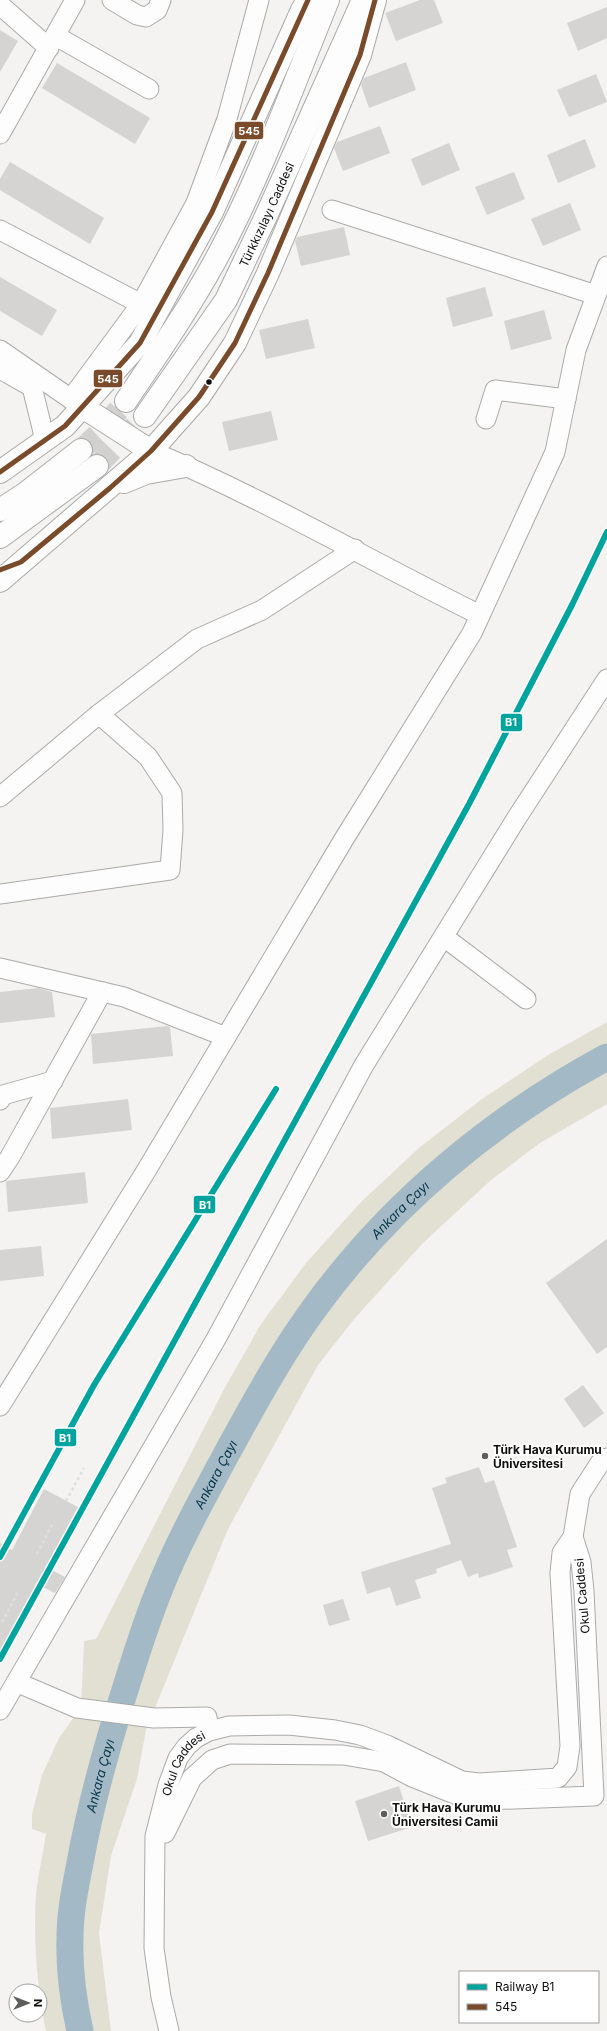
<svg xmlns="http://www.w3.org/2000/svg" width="607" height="2031" font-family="Inter,sans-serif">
<rect width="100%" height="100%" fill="#f4f3f1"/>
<path fill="#e2e0d3" d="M607,1022V1104L540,1143L490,1181L423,1243L355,1318L318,1365L228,1529L146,1730L137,1779L111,1856L99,1933L111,2031H46C37,1989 33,1937 36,1894C38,1874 43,1854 46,1834L32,1829V1814L42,1775L59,1738L81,1707L84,1641L96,1639L223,1391L261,1324L306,1263L361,1202L420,1147L482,1099L548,1055Z"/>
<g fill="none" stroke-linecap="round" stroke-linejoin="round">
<path stroke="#a3b9c6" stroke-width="27" id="s1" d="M80,2031C73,2000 69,1969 70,1938C70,1913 75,1888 80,1863C89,1813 102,1764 117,1715C131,1672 143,1629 160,1588C179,1540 204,1496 228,1451C255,1402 282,1352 316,1306C392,1202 494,1118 607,1057"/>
</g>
<g fill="#d5d4d3">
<polygon points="420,0 434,0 443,23 396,41 385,13"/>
<polygon points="607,7 607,38 578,51 567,23"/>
<polygon points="0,30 18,41 0,72"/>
<polygon points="406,62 416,90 369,108 361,85 364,78"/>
<polygon points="57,63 150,118 135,144 42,88"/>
<polygon points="596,74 607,102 569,117 557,90"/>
<polygon points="380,126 390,153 343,171 334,148 337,142"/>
<polygon points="585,139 596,167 558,183 547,155"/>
<polygon points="449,143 460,170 422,186 411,159"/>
<polygon points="10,162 104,218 90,244 0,190 0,179"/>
<polygon points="514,172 525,199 487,215 475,187"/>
<polygon points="570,203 581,230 543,246 531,219"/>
<polygon points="344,227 350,255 301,266 295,241 297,237"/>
<polygon points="0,277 57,310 42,336 0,311"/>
<polygon points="485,287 493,316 453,327 446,298"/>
<polygon points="544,310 552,339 511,350 504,321"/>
<polygon points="308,319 315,348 266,359 259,330"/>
<polygon points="271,411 278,440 229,451 222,422"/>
<polygon points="38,988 52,992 55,1017 0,1023 0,992"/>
<polygon points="167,1026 170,1027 173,1056 93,1064 91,1034"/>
<polygon points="128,1099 132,1130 52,1139 50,1108"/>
<polygon points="85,1172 88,1203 8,1212 6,1181"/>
<polygon points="607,1239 607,1347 597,1354 546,1283"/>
<polygon points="41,1246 44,1276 0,1281 0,1250"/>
<polygon points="583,1385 604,1413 584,1428 564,1399"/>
<polygon points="479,1467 485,1483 494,1480 517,1547 507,1550 513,1567 479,1578 478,1573 468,1577 461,1560 436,1569 437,1573 415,1580 421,1598 396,1606 390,1587 367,1594 361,1572 451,1544 432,1488 447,1483 445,1478"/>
<polygon points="44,1489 78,1507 46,1567 65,1577 55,1593 37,1584 0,1654 0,1543 12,1550"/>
<polygon points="343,1599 350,1620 329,1626 323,1605"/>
<polygon points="399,1786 412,1827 368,1841 355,1801"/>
</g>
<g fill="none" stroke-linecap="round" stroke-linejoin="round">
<g stroke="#d2d1cf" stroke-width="22" stroke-dasharray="22 11" stroke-linecap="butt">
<polyline points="81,450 98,434 126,401"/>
<polyline points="97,466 145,416"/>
</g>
<g stroke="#aaaaa8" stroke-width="21">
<g id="minor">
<polyline points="112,0 137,15 146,17 157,10 161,0"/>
<polyline points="0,5 49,48"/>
<polyline points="56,36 149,89"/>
<polyline points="0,134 75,0"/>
<polyline points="332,210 596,295"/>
<polyline points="0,230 141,304"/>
<polyline points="0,350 81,406"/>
<polyline points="0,369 32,387 45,440"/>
<polyline points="71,399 141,304 196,203 227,119 259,0"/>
<polyline points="486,419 495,390 566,399"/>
<path d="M151,451C265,499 370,561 480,615"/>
<polyline points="0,797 99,714 197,639 262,610 355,549"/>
<polyline points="0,894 170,870 173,830 172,793 148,757 99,714"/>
<polyline points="444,937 526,999"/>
<polyline points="0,968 124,997 226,1037"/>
<polyline points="0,1100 3,1095 53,1081"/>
<polyline points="0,1172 10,1157 102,992"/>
<polyline points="0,1406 146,1171 344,839 472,633 555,452 576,350 607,266"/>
<polyline points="16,1682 77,1708 154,1718 207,1717 209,1731"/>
<polyline points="0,1710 216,1339 364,1065 516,819 607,679"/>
<polyline points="165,1833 192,1778 212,1760 230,1754 343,1755 367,1759 384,1762 412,1777 457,1795 485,1800 594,1796 584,1591 581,1562 573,1537"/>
<path id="s2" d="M169,2031L161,1997L154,1948L155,1836L168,1785L178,1758L187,1746L196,1738L209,1731L229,1726L289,1725L335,1730L360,1735L387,1745L462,1781L479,1783L558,1778L567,1767L570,1746L560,1573L562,1553L573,1537L580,1494L600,1463L607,1458"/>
</g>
</g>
<g stroke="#aaaaa8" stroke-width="24">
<g id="major">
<path d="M126,401C157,355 188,310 215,261C259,180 293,86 328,0"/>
<polyline points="81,406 151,451"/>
<path id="s3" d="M145,416L226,300L267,214L363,0"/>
<polyline points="0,472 65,426 140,343 212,212 302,10 308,0"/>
<polyline points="124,482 146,473 186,466"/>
<polyline points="0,510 26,493 81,450"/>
<polyline points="0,537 97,466"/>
<polyline points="0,581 151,451 199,397 235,343 268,273 360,55 375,0"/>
</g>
</g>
<g stroke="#dededd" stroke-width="2.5" stroke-dasharray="3 3" stroke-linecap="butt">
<polyline points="66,1501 84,1468"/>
<polyline points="37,1554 54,1521"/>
<polyline points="2,1622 19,1590"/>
</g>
<use href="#minor" stroke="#fdfdfd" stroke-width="19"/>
<use href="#major" stroke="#fdfdfd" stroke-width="22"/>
<g stroke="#fff" stroke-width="8">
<g id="bus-1">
<polyline points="0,472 65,426 140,343 212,212 308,0"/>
<polyline points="0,570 21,562 110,488 151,451 199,397 235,343 268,273 360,55 375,0"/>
</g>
</g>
<use href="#bus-1" stroke="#7a4b2a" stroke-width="5"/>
<g stroke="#fff" stroke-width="9">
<g id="rail-1">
<polyline points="0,1557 94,1385 276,1089"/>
<polyline points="0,1659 469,804 572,605 607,532"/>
</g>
</g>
<use href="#rail-1" stroke="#00a49f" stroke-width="6"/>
</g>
<circle fill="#0e0e0d" stroke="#fff" stroke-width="1.5" cx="209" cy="382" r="3.5"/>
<g fill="#5e5e5d" stroke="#fff" stroke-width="1.5">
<circle cx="485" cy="1456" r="4"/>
<circle cx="384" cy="1814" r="4"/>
</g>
<g text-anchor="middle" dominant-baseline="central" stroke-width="4" stroke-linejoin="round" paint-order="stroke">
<g font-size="12" fill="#0e0e0d" stroke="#fff">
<text stroke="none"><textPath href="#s3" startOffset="236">Türkkızılayı Caddesi</textPath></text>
<text transform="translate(582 1596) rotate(-95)">Okul Caddesi</text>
<text stroke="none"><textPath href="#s2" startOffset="276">Okul Caddesi</textPath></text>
</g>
<g font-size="12" font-weight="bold" fill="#0e0e0d" stroke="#fff" text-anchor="start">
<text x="493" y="1449">Türk Hava Kurumu<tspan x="493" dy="14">Üniversitesi</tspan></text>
<text x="392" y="1807">Türk Hava Kurumu<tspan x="392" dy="14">Üniversitesi Camii</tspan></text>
</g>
<g font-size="13" font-style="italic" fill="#063449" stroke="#fff">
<text stroke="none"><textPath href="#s1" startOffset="907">Ankara Çayı</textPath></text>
<text stroke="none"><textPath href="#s1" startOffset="583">Ankara Çayı</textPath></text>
<text stroke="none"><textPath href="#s1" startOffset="259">Ankara Çayı</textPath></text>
</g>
</g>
<g stroke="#fff" stroke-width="1.5">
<rect x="234" y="121" width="30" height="19" rx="4" fill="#7a4b2a"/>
<rect x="93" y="369" width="30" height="19" rx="4" fill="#7a4b2a"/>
<rect x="500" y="713" width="23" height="19" rx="4" fill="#00a49f"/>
<rect x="193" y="1195" width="23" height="19" rx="4" fill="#00a49f"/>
<rect x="54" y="1428" width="23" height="19" rx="4" fill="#00a49f"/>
</g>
<g font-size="11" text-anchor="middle" font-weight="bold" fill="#fff">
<text x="249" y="135">545</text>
<text x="108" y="383">545</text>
<text x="511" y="726">B1</text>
<text x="205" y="1209">B1</text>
<text x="65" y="1442">B1</text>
</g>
<rect x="459" y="1971" width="140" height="52" fill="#ffffff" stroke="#9f9f9e"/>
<rect x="467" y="1984" width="20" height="6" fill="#00a49f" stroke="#9f9f9e"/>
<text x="495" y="1991" font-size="12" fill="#0e0e0d">Railway B1</text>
<rect x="467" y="2004" width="20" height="6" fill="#7a4b2a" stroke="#9f9f9e"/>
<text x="495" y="2011" font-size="12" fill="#0e0e0d">545</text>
<g transform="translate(28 2003) rotate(90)"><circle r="19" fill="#ffffff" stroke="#9f9f9e"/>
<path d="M0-3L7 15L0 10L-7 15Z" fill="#5e5e5d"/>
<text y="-6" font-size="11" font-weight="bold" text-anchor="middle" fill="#0e0e0d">N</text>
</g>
</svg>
